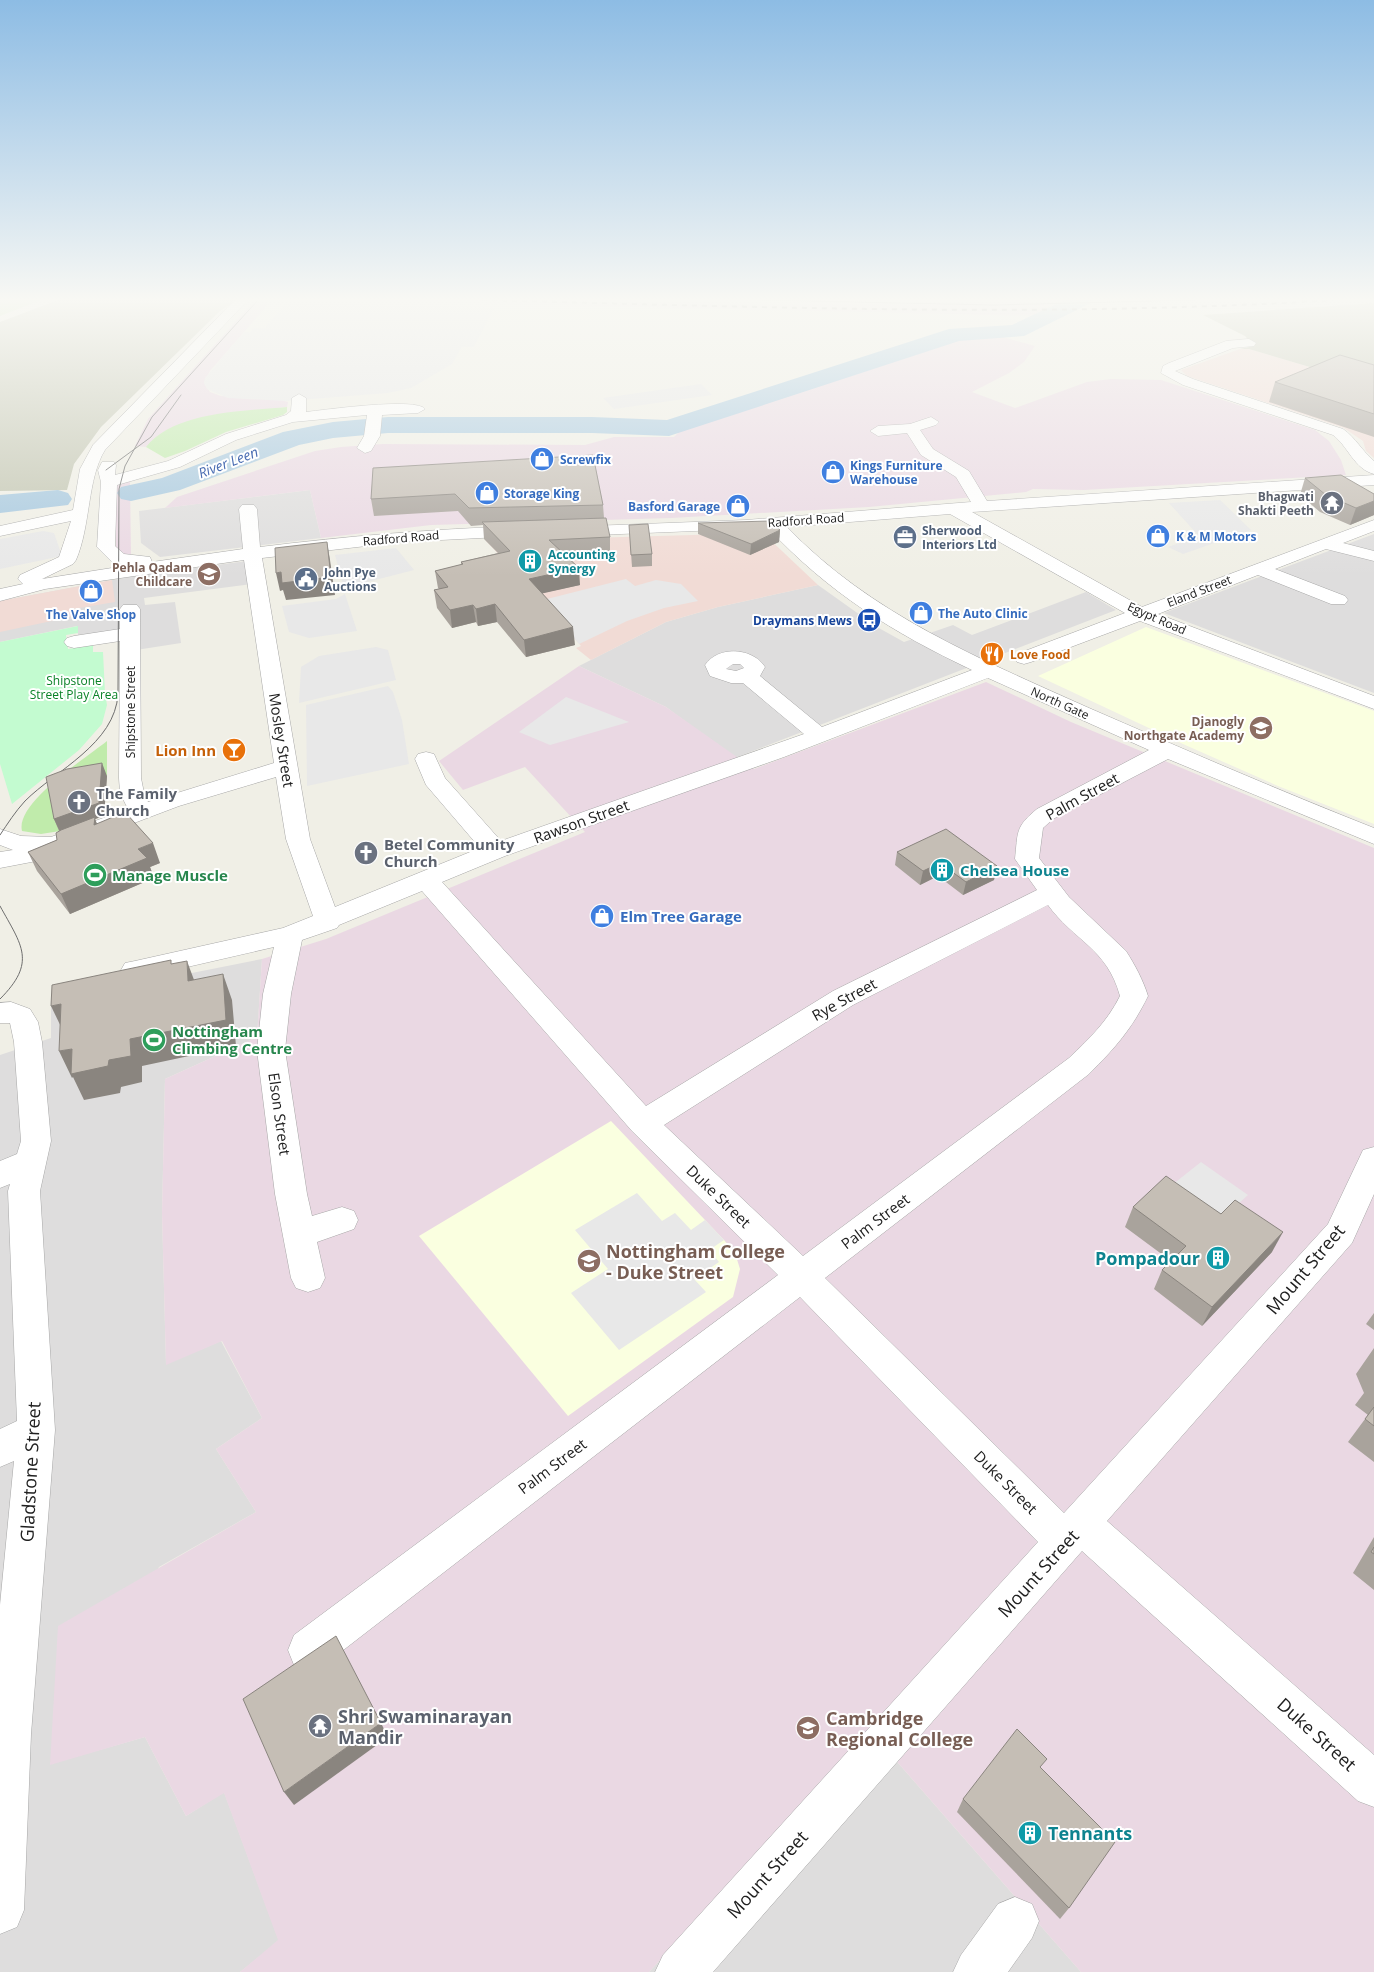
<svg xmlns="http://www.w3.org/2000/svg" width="1374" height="1972" font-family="'Open Sans',sans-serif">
<rect width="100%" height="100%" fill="#f0efe6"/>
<g fill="#dedddd">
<polygon points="310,490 321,538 160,557 141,543 139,511"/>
<polygon points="1374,534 1374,693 1164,613"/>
<polygon points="247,561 252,584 144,598 145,605 175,602 181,643 136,650 134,628 78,635 77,626 0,642 0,601 140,575"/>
<polygon points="818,585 877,627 904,642 953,625 972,635 1086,592 1116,610 735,758 666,707 579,666 666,622 718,607"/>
<polygon points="262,959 257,1037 165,1079 162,1213 166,1364 221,1341 262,1418 216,1449 256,1512 159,1567 50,1764 145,1737 186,1816 224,1792 279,1941 240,1972 0,1972 0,1055 51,1038 51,1001"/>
<polygon points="871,1732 1081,1972 649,1972"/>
</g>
<g fill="#f1dbd5">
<polygon points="1240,349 1249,349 1374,386 1374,458 1366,451 1363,441 1344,428 1187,376 1181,370"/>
<polygon points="763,533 818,585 718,607 666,622 591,660 576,648 581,646 537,595 486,541"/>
<polygon points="112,580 115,602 73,609 75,616 0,632 0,601"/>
</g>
<g fill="#ead8e3">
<polygon points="329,300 631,300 750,303 705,300 1081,300 1069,305 1005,307 1063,307 1044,316"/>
<polygon points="254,301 268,301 265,308 210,371 204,383 210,392 221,396 281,400 288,402 287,407 231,413 196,419 165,431 146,447 135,446 148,419"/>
<polygon points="992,334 1035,346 1024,362 1009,373 972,392 1015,408 1087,382 1111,379 1161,380 1315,430 1329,441 1341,460 1346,475 1084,490 1033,489 1026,492 869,507 671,518 431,525 321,538 310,490 165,508 177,497 315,451 341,447 383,444 585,445 614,437 674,437 682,429 971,335"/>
<polygon points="130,481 131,558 116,555 116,486"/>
<polygon points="579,666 666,707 754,769 986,682 1071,722 1374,848 1374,1972 1081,1972 871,1732 649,1972 240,1972 278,1940 224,1793 186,1816 145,1737 50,1765 58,1626 256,1512 216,1449 262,1418 222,1341 166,1365 162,1213 165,1079 257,1037 262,959 326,939 585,832 525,767 463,790 439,761"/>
</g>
<g fill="#faffe0">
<polygon points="1146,627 1374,711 1374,824 1278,786 1183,744 1038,676"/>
<polygon points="611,1121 724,1240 735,1253 740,1269 733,1297 568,1416 419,1236"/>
</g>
<g fill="#c2c5b1">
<polygon points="58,300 237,300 220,311 101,427 74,464 67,490 0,491 0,322"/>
<polygon points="1374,303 1374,386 1249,349 1240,349 1254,346 1245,336 1203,315"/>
</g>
<g fill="#c0ebab">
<polygon points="0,300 41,300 0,316"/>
<path d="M287,407V412L283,415L226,432L185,451L165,458L146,447C174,411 245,411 287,407Z"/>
<path d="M107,741V776L72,782L60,831L41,834L22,831C15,803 86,758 107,741Z"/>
</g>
<polygon fill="#c3fbd0" points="78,626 78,633 66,635 68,649 93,645 93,652 103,652 105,693 107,705 102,724 79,750 12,804 0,764 0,642"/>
<g fill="#e8e8e8">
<polygon points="286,303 494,308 474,347 462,347 452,364 411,388 388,393 285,401 228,398 207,389 204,383 205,378 244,332 250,332 253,328 265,328"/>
<polygon points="701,384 712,395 614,409 603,398"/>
<polygon points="1220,500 1251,530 1183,554 1168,547 1199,536 1169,503"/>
<polygon points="43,531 54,533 62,556 0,569 0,539"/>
<polygon points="396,548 414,570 344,588 335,555"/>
<polygon points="626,579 635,586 656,580 681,584 698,601 664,608 627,621 579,644 543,600"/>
<polygon points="345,594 357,631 309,638 289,632 282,606 336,599"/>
<polygon points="376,647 388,650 396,680 299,703 301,667 319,656"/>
<polygon points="388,686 393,692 402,720 409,764 307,786 306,705"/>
<polygon points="566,697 629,722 550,745 519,732"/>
<polygon points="1201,1162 1248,1195 1226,1215 1225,1220 1158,1196"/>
<polygon points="637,1193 662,1221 675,1213 691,1230 705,1220 724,1240 709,1250 719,1262 694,1279 706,1292 619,1350 571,1293 608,1269 575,1230"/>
</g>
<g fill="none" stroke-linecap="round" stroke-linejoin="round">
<g fill="#a6c8df" fill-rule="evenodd">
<polygon points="1065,300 1093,300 1089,304 1024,336 959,341 669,436 592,433 388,433 333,438 299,445 180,490 131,501 121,499 117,493 121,487 162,478 283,432 333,422 388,417 592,417 667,420 949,329 1012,325"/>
<polygon points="58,490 68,493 72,499 68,505 0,513 0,495"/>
</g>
<g stroke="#a7a7a7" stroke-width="1">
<g id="minor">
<path d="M235,300H248L105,450C87,479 91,525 76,560L73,564L42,579L131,565L113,563L97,547L101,482L98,470L102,462H114L116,465L115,475L168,461L226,434L286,415L291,411L292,398L299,394L306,398V412C323,410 417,397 425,409L418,413L382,415L380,436L371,451L365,453L357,448L364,436L367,415L293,422L236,440L180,467L117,485L115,546L124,554L150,557L152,562L243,549L239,509L242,505H254L257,509L260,547C347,536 434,529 521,526L527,527L530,531L527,535L521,536L401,542L262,558L310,839L335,907L480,848L426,785L415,759L418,754L426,752L434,754L445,778L501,841L804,734L743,683H731L710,676L705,665C719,645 753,648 765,667L760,676L822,727L972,670C892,632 829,593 768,528L571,536L565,535L562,531L565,527L746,520L971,502L956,477L921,455L907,433L878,436L870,431L878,426L910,424L931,417L939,422L936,425L920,430L933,449L969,471L987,501L1374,475V485L972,512L1142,607L1374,520V531L1343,543L1374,551V561L1326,549L1275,569L1345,596L1348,600L1345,604H1331L1258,575L1158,614L1374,696V709L1140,621L1031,662L1024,664L1017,662L1014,658L1017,654L1125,613L950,514L787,527C870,614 980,659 1089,708C1183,749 1278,790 1374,828V844L1168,759L1053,819L1043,828L1039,858L1069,897L1126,951C1135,965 1143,980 1148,996C1132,1029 1115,1048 1089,1074L825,1278L1064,1513L1328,1224L1363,1150L1374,1147V1194L1352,1243L1107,1521L1374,1755V1807L1358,1801L1082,1551L713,1972H655L663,1955L1038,1542L800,1297L324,1665L309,1671L294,1665L288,1650L294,1635L778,1275L632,1131L422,891L339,925L337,928L302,940L291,994L285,1050L307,1194L312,1216L342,1207L354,1211L358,1220L354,1229L317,1242L325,1278L320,1288L308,1292L296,1288L291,1278L275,1194L257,1050L263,994L274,947L135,979L125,977L121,970L125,963L135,961L283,928L313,916L286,839L276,777L179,806L68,848L47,859L0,868V852L13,850L0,845V829L21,836L51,837L128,809L120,793L119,778L120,641L74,648L67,646L64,642L67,638L74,636L120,629V609L123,605H137L140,609L141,778L144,793L148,802L274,763L244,560L45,589L0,601V589L23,584L18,579L20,575L59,557L71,521L0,536V526L73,510L80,469L93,445ZM733,664H740L744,668L736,671L726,669ZM988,678L1149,750L1037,809C1015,827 1018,832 1015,859L1037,890L833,991L646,1106L442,882L505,856L784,757ZM1048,905C1074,941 1107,948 1120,996C1107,1022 1089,1039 1069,1058L803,1256L664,1125L853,1005Z"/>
<path d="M1249,339L1256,343L1254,346L1233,348L1175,371L1193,379L1343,429C1356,438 1362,451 1374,461V474C1354,469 1348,446 1333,435L1183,385L1161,373L1163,366L1169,363L1226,341Z"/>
<polygon points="11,1002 30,1009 38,1022 42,1042 51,1141 40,1191 55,1430 31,1734 24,1910 17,1927 0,1934 0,1605 14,1461 0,1467 0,1429 17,1421 8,1191 10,1184 0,1188 0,1161 17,1154 21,1141 14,1042 10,1023 0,1023 0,1003"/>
<polygon points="1015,1897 1032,1904 1039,1921 1032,1938 1008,1972 953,1972 961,1955 998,1904"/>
</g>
</g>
<use href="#minor" fill="#fff" fill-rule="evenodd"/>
<g stroke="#6e6e6e" stroke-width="1">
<polyline points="761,300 994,305 1196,300"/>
<polyline points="106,470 151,437 181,395"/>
<path d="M0,835C8,823 15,812 25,801C56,770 115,744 118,694L119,489L125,466L152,417L258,300"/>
<path d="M0,906C22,946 37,962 0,999"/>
</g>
<path stroke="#6e6e6e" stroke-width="2" stroke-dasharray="5 5" stroke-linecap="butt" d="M482,300C766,307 1049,318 1333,300"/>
</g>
<g fill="#a9a39c">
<polygon points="1374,365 1374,437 1269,402 1275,382"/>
<polygon points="593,455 603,505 604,518 610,537 610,554 566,556 580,585 542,593 575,645 526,657 497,622 478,626 476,622 452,628 437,608 434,590 439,589 438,588 435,571 461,565 461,562 498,553 484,539 483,525 471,526 458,511 374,516 371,499"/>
<polygon points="1305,478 1374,494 1374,515 1350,525 1320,512 1300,495"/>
<polygon points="698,523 780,530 779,542 750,555 698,534"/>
<polygon points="629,525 652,554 652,566 632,567"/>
<polygon points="107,776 104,816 95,819 97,824 160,863 150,867 154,878 70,914 37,871 28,852 57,840 59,831 54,819"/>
<polygon points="897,852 997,866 994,880 963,895 938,876 920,885 895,865"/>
<polygon points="1133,1207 1272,1252 1202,1326 1154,1289 1162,1270 1171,1261 1125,1227"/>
<polygon points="1374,1313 1374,1330 1366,1324"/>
<polygon points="1374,1348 1374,1462 1348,1442 1368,1415 1355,1405 1364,1393 1356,1374"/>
<polygon points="1374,1537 1374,1590 1353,1573"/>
<polygon points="1041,1769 1069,1908 1060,1919 957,1812 963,1799"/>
</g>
<g fill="#8a857f">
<polygon points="1374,501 1374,515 1350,525 1356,508"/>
<polygon points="780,530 779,542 750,555 751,544"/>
<polygon points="327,542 330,560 335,595 286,600 283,590 280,591 276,573 281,572"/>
<polygon points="579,568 580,585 531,596 529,579"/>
<polygon points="495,604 497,622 478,626 476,609"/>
<polygon points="473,605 476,622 452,628 450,610"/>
<polygon points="573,627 575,645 526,657 524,640"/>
<polygon points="102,763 107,776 104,816 95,819 102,837 60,832 54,819"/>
<polygon points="153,843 160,863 150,867 154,878 70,914 61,894 138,849"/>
<polygon points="940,863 938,876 920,885 923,871"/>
<polygon points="997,866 994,880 963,895 966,882"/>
<polygon points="187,961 197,988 188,981"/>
<polygon points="223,974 232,1000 236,1046 142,1066 142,1082 121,1087 120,1093 84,1100 73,1077 72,1078 59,1051 72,1049 109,1060 130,1039"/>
<polygon points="61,1004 64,1033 51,1006"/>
<polygon points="1283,1232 1272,1252 1202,1326 1212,1307"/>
<polygon points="381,1723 388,1737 294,1805 284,1792"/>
</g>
<g fill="#c5beb5" stroke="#8a857f">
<polygon points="1340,355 1374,365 1374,414 1275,382"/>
<polygon points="593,455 603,505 469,508 455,494 371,499 373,468"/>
<polygon points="1341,475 1374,494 1374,501 1356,508 1326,495 1305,478"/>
<polygon points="606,518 610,537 549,540 579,568 529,579 573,627 524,640 495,604 476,609 473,605 450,610 434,590 448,587 435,571 463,564 461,562 510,551 482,522"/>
<polygon points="770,521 780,530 751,544 698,523"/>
<polygon points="648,524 652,554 631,555 629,525"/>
<polygon points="327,542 331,577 282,583 281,572 276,573 275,548"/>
<polygon points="102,763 99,803 54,819 46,777 67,769"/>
<polygon points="125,812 153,843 138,849 147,858 61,894 28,852 57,840 56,833 61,830 95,817 94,825"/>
<polygon points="946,829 997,866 966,882 940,863 923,871 897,852"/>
<polygon points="171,960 171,964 187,961 188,981 223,974 226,1020 130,1039 131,1056 109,1060 108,1066 71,1074 72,1049 59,1051 61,1004 51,1006 52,985"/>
<polygon points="1166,1176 1221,1214 1235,1200 1283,1232 1212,1307 1162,1270 1186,1246 1133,1207"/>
<polygon points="1374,1407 1374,1426 1365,1419"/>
<polygon points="1374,1547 1374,1554 1371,1552"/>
<polygon points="336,1636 381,1723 284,1792 243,1699"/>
<polygon points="1017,1729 1047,1759 1040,1767 1115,1842 1069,1908 963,1799"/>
</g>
<linearGradient id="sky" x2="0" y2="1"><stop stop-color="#8dbce4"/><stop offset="0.52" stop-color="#f8f8f4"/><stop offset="1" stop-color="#f8f8f4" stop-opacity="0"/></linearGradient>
<rect width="1374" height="576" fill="url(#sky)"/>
<defs>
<g id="shop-disc" transform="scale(1.25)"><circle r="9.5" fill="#3f7fe0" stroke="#fff"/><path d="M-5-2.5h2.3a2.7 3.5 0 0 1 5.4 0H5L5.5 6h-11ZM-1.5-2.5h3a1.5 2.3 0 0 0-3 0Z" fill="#fff"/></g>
<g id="temple-disc" transform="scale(1.25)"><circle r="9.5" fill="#6b7280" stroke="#fff"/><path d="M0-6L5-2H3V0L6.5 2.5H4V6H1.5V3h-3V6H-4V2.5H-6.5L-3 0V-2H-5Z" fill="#fff"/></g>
<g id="office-disc" transform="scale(1.25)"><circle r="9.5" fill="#5c6f8a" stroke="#fff"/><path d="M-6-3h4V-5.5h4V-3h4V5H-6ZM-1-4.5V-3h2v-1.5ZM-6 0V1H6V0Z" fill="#fff"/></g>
<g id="building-disc" transform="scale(1.25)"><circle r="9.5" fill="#0f9aa8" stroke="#fff"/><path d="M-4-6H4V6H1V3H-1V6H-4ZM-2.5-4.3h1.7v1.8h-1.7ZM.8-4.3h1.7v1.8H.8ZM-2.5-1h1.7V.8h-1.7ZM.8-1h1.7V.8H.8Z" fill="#fff"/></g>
<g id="school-disc" transform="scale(1.25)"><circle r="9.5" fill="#8d6e63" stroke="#fff"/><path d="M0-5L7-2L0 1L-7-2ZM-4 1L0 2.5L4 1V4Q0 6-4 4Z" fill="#fff"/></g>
<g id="civic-disc" transform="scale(1.25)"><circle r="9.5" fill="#5c6f8a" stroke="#fff"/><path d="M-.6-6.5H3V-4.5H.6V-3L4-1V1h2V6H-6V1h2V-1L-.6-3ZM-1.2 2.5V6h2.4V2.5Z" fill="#fff"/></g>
<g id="bus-disc" transform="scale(1.25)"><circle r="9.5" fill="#1a4fb4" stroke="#fff"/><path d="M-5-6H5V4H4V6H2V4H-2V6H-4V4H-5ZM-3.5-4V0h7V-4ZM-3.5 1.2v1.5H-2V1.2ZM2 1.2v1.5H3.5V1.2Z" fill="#fff"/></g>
<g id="restaurant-disc" transform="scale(1.25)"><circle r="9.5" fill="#e8710a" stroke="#fff"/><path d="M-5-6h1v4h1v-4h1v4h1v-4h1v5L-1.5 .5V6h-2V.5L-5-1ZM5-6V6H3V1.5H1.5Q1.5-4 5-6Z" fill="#fff"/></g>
<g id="bar-disc" transform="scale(1.25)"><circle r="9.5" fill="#e8710a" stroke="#fff"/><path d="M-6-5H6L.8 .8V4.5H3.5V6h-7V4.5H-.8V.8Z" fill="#fff"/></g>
<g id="church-disc" transform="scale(1.25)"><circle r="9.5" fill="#6b7280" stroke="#fff"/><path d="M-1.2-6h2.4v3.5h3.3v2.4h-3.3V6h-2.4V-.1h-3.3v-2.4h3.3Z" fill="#fff"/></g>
<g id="stadium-disc" transform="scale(1.25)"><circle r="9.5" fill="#2e9e5b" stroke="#fff"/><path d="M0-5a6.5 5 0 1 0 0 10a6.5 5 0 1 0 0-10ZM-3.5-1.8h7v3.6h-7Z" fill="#fff"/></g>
<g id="university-disc" transform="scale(1.25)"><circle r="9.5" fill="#8d6e63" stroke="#fff"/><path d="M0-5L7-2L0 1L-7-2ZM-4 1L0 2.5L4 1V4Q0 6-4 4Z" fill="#fff"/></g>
</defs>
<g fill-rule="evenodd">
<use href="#shop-disc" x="542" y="459"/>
<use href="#shop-disc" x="833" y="472"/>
<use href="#shop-disc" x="487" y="493"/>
<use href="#temple-disc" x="1332" y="503"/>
<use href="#shop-disc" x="738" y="506"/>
<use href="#shop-disc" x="1158" y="536"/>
<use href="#office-disc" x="905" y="537"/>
<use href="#building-disc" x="530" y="561"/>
<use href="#school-disc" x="209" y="574"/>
<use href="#civic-disc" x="306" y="579"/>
<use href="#shop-disc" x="91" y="591"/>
<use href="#shop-disc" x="921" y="613"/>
<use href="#bus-disc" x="869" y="620"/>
<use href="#restaurant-disc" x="992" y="654"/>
<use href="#school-disc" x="1261" y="728"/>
<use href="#bar-disc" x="234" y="750"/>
<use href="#church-disc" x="79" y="802"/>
<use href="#church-disc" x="366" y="853"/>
<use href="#building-disc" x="942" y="870"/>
<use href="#stadium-disc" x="95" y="875"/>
<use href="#shop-disc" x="602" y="916"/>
<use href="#stadium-disc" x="154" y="1040"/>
<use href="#building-disc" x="1218" y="1258"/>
<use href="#university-disc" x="589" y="1261"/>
<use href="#temple-disc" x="320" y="1726"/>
<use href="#university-disc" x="808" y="1728"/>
<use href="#building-disc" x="1030" y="1833"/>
</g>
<g text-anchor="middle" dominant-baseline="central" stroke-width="4" stroke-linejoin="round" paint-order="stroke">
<g font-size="12" font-weight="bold" fill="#366cbe" stroke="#fff" text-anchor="start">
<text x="560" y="459">Screwfix</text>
<text x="850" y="465">Kings Furniture<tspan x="850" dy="14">Warehouse</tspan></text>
<text x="504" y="493">Storage King</text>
<text x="720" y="506" text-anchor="end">Basford Garage</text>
<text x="1176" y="536">K &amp; M Motors</text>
<text x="938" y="613">The Auto Clinic</text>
<text x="91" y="614" text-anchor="middle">The Valve Shop</text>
</g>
<g font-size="12" font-weight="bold" fill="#5b616d" stroke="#fff" text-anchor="end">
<text x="1314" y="496">Bhagwati<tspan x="1314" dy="14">Shakti Peeth</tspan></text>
</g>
<g font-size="12" fill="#202020" stroke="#fff">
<text transform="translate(806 520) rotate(-4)">Radford Road</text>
<text transform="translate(401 538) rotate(-5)">Radford Road</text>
<text transform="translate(1199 591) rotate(-21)">Eland Street</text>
<text transform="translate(1157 618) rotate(24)">Egypt Road</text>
<text transform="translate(1060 703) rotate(24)">North Gate</text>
<text transform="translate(130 712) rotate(-90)">Shipstone Street</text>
</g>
<g font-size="12" font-weight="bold" fill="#4e5e75" stroke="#fff" text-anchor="start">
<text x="922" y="530">Sherwood<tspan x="922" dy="14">Interiors Ltd</tspan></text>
<text x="324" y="572">John Pye<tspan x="324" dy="14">Auctions</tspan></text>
</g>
<g font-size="12" font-weight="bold" fill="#0d838f" stroke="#fff" text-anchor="start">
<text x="548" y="554">Accounting<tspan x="548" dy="14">Synergy</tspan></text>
</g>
<g font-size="12" font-weight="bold" fill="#785e54" stroke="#fff" text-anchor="end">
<text x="192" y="567">Pehla Qadam<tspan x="192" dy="14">Childcare</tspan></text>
<text x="1244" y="721">Djanogly<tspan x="1244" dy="14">Northgate Academy</tspan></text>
</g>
<g font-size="12" font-weight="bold" fill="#164399" stroke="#fff" text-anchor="end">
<text x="852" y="620">Draymans Mews</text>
</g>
<g font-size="12" font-weight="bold" fill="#c56008" stroke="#fff" text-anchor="start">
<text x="1010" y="654">Love Food</text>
</g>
<g font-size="12" fill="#0a8227" stroke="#fff">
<text x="74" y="680">Shipstone<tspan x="74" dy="14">Street Play Area</tspan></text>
</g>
<g font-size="14" font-style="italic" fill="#496cb2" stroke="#fff">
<text transform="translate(228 462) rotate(-21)">River Leen</text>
</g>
<g font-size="15" fill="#202020" stroke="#fff">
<text transform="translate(282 740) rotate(81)">Mosley Street</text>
<text transform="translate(1082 796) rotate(-29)">Palm Street</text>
<text transform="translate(581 821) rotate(-20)">Rawson Street</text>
<text transform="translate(844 999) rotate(-29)">Rye Street</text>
<text transform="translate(280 1114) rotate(82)">Elson Street</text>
<text transform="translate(719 1196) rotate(44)">Duke Street</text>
<text transform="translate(875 1221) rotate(-37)">Palm Street</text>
<text transform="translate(552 1466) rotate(-37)">Palm Street</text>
<text transform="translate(1006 1482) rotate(45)">Duke Street</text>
</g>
<g font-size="15" font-weight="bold" fill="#c56008" stroke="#fff" text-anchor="end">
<text x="216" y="750">Lion Inn</text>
</g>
<g font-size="15" font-weight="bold" fill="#5b616d" stroke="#fff" text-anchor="start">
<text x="96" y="793">The Family<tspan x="96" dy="17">Church</tspan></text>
<text x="384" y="844">Betel Community<tspan x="384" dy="17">Church</tspan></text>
</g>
<g font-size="15" font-weight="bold" fill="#0d838f" stroke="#fff" text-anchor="start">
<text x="960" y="870">Chelsea House</text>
</g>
<g font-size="15" font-weight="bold" fill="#27864d" stroke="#fff" text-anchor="start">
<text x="112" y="875">Manage Muscle</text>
<text x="172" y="1031">Nottingham<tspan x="172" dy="17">Climbing Centre</tspan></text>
</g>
<g font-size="15" font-weight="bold" fill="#366cbe" stroke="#fff" text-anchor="start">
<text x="620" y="916">Elm Tree Garage</text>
</g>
<g font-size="18" font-weight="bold" fill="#785e54" stroke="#fff" text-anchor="start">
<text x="606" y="1251">Nottingham College<tspan x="606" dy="21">- Duke Street</tspan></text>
<text x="826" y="1718">Cambridge<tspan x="826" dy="21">Regional College</tspan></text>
</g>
<g font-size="18" font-weight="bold" fill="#0d838f" stroke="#fff" text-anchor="end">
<text x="1200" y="1258">Pompadour</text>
<text x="1048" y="1833" text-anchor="start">Tennants</text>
</g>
<g font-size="18" fill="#202020" stroke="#fff">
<text transform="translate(1305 1269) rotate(-50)">Mount Street</text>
<text transform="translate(30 1472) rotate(-87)">Gladstone Street</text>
<text transform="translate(1038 1573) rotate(-48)">Mount Street</text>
<text transform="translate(1317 1734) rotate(42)">Duke Street</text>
<text transform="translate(767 1874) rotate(-48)">Mount Street</text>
</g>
<g font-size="18" font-weight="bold" fill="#5b616d" stroke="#fff" text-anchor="start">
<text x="338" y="1716">Shri Swaminarayan<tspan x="338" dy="21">Mandir</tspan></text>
</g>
</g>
</svg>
